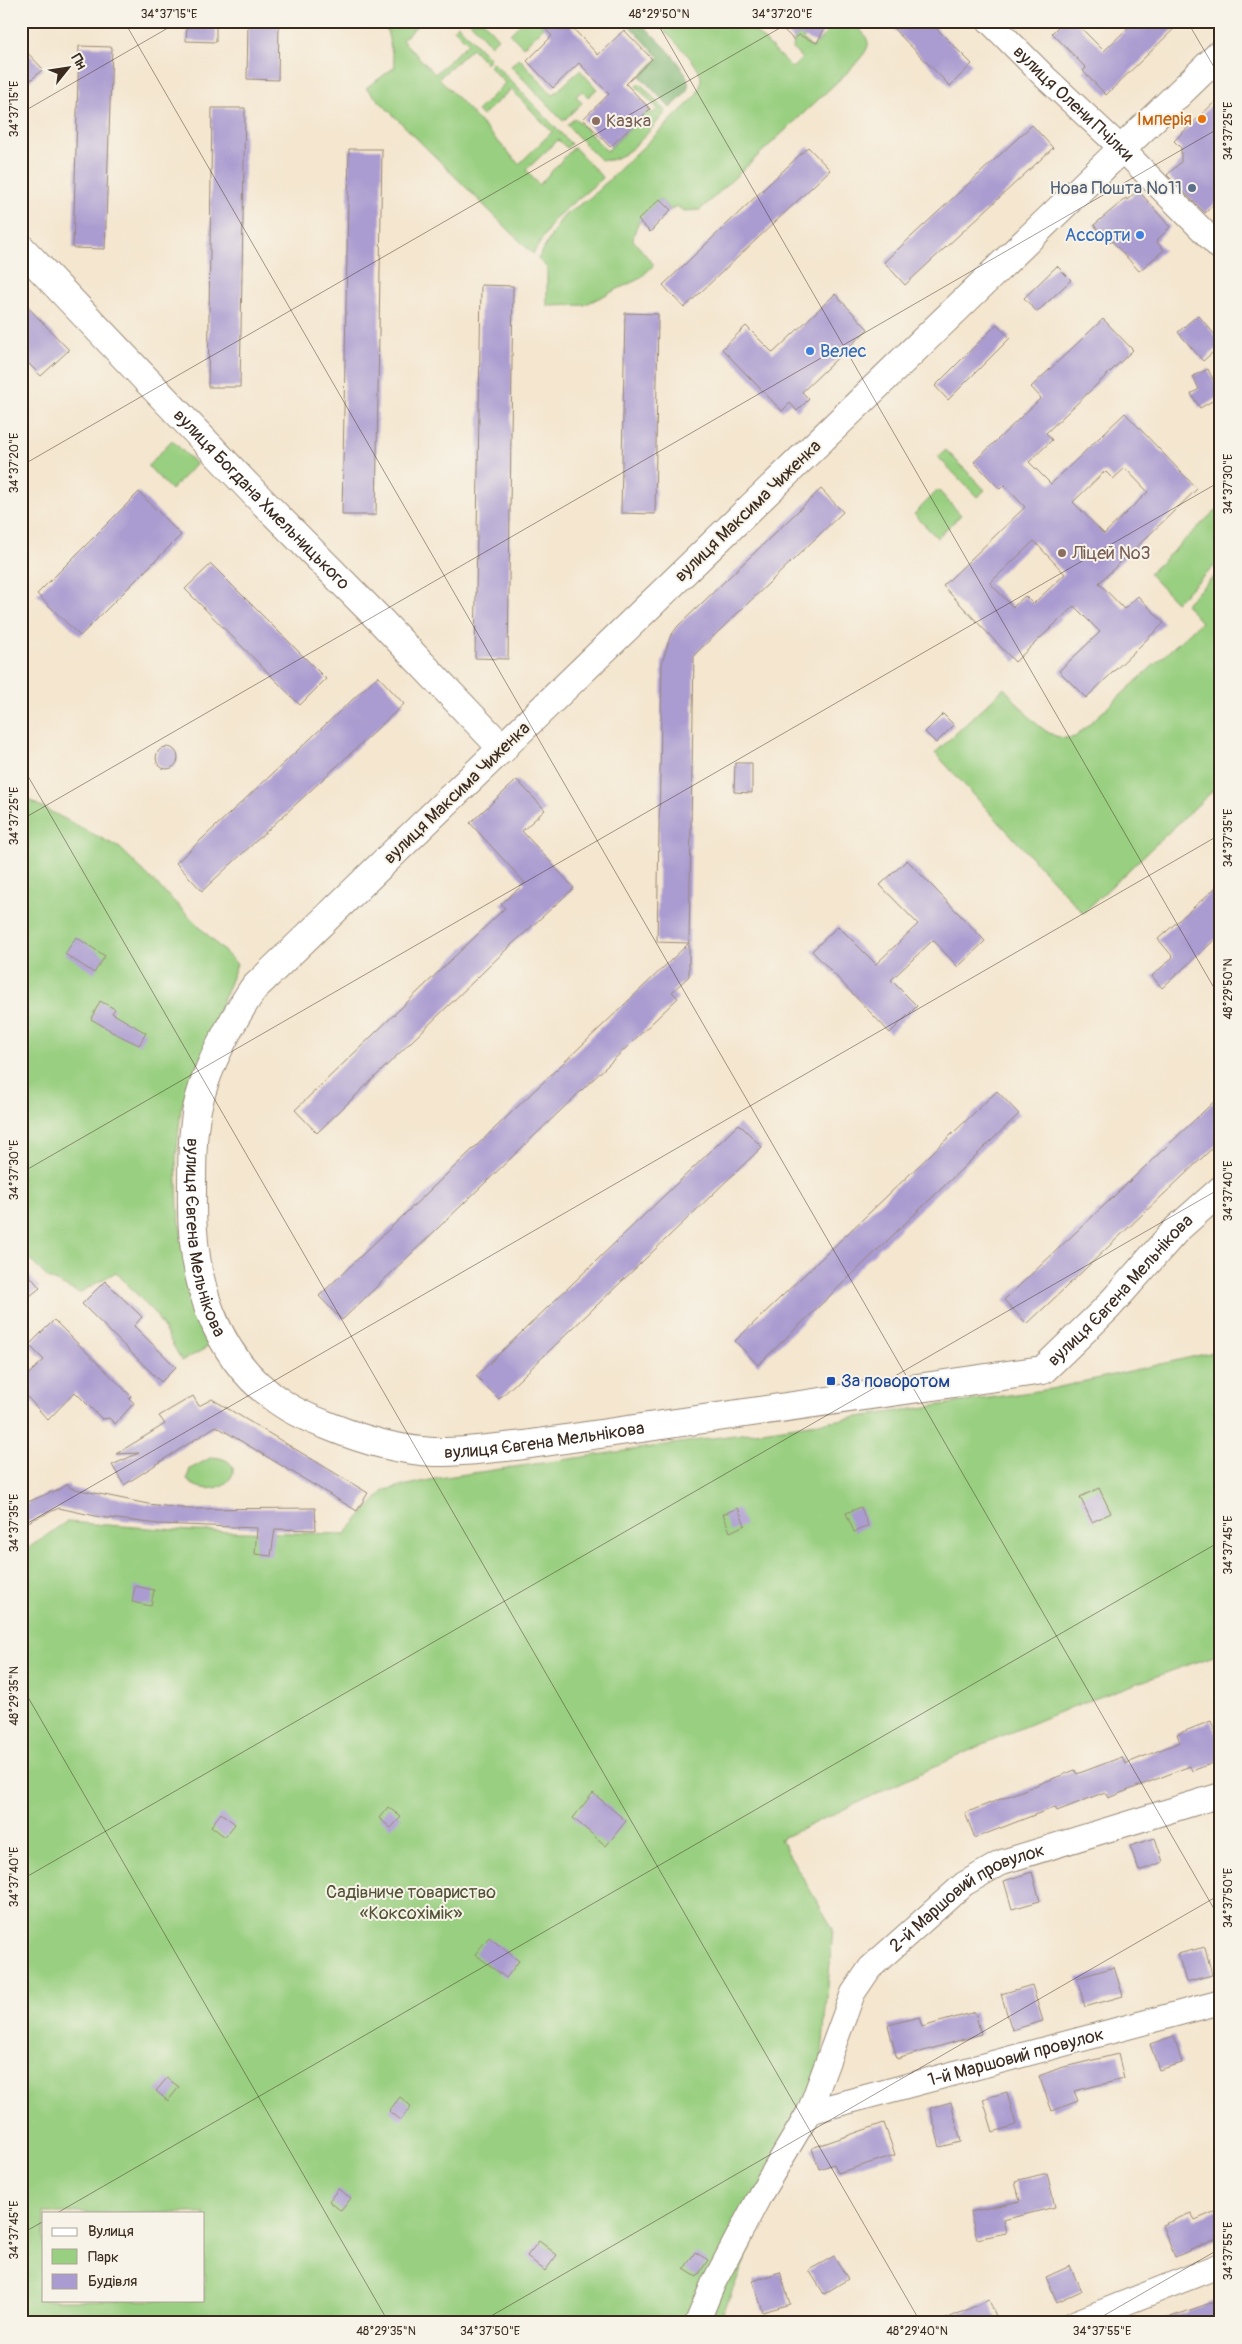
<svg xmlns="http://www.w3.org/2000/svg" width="1242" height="2344" font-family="Pangolin,sans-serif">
<rect width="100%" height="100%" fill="#f7f3e8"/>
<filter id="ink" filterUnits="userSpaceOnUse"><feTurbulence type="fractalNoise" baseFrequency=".02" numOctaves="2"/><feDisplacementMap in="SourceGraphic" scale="10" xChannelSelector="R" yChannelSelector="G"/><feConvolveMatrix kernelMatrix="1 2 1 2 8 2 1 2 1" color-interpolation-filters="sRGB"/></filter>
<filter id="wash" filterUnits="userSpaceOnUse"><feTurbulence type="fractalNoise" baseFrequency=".0096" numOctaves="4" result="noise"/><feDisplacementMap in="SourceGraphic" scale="20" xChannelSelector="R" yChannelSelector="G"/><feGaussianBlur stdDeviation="1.12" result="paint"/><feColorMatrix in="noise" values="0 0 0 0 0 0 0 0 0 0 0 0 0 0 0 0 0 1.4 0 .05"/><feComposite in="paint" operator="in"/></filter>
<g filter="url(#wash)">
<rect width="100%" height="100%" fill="#f4e6cf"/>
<g fill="#99cf80" stroke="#6a7c4f" fill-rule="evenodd">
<polygon points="385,21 422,21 402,40 435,74 468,43 454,29 458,25 490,59 486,63 472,48 439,78 519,164 552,132 511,89 482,116 477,111 505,83 489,66 493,62 571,144 567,148 558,140 526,170 539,185 574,147 603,178 555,218 533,254 366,88 395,67"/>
<polygon points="469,21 483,21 498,38 491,45"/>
<polygon points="523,21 538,21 544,27 523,47 510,34"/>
<path d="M654,21H745L792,68L802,59L793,49L794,40L806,28L809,32L803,39L812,48L836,23L835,21H852C875,45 872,44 852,68L700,210L684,211L676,206L671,210L660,199C647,212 635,221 633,240L654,265L639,279L584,305L547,306V268L538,259L559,222L566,214L591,197L692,100C697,94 701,88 701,79C700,62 666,34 654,21Z"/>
<polygon points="519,58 553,95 580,70 597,89 588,97 582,91 576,96 582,103 563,121 511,66"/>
<path d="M640,83L666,112C651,128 623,168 599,159L567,125L575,118L607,151L649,110L652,114L658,109L636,86Z"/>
<polygon points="172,440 196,464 171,490 148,466"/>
<polygon points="946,450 985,490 977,497 938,457"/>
<polygon points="938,490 961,515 937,538 914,514"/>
<polygon points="1216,510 1221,515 1221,560 1176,602 1149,574"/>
<path d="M1221,570V783L1083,913L935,753L1004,688C1022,707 1046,745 1075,737L1201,622L1185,604Z"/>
<polygon points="21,796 120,848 237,964 181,1108 176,1158 178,1209 188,1281 208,1347 182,1361 156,1315 116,1272 79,1293 48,1278 21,1251"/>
<path d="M1214,1352L1221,1356V1653L1069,1708L992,1740L780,1839L833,1929L816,2122L771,2197L719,2323H21V1553L66,1522L190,1531L345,1534L385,1490L439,1478L1051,1389ZM44,2213H204V2300H44Z"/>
<path d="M212,1457C256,1460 223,1504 190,1483L187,1478L190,1469Z"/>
</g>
<path fill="#7ab26e" stroke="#5a6e46" d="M625,21L640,22C652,35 692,69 688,87C686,96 676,102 670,108L640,76L659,57Z"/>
<g id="blocks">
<g fill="#aa9bd0" fill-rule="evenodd">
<polygon points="248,21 279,21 278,80 247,79"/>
<polygon points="538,21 566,21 598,55 624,30 652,59 626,84 650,109 610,147 583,119 609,94 579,63 553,88 527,61 552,36"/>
<polygon points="766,21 828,21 817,43 799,35 794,40 782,28"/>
<polygon points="886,21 929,21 972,64 950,86"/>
<polygon points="1064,21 1074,21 1104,51 1135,21 1182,21 1106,95 1083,71 1086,68 1052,33"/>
<polygon points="187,24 216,26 216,42 186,41"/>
<polygon points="21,46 43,69 21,89"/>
<polygon points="79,46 112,47 105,249 73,248"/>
<polygon points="1221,96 1221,198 1205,213 1167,175 1181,162 1181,148 1174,141"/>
<polygon points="212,108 245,108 240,387 208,387"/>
<polygon points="1032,125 1053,148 905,285 884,262"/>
<polygon points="808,147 830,170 684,308 663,285"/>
<polygon points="349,149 382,149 376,515 342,515"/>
<polygon points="1138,190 1170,227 1156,241 1164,250 1139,271 1112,241 1110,243 1094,225 1126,198 1127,200"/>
<polygon points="660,199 671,210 650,232 638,220"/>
<polygon points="1057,266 1071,280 1037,312 1024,298"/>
<polygon points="481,285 513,286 508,659 475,658"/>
<polygon points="835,294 868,329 802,392 809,399 797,411 790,403 782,411 722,349 746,326 773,353"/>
<polygon points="21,300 69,350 41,376 21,356"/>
<polygon points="625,313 658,314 655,514 621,513"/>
<polygon points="1198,315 1221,342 1221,345 1203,361 1178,332"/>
<path d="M1103,319L1133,350L1046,433L1052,440L1029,462L1051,484L1125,413L1197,489L1099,583L1124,609L1138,596L1164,623L1086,698L1059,671L1100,632L1074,606L1015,662L943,586L1025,507L1004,485L1000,489L974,462L1041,398L1031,387ZM1125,468L1148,492L1104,534L1073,502L1105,471L1113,479ZM1034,541L1065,574L1033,604L1025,596L1013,607L990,583Z"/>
<polygon points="997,324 1010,338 948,400 935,386"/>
<polygon points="1208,369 1221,396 1200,408 1191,394 1199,389 1193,376"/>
<polygon points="821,489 843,512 694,655 689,943 657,942 662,663 670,637 678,626"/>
<polygon points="139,492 181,535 80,636 37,594"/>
<polygon points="211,564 326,679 300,705 185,589"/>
<polygon points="378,676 404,704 202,891 176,863"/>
<polygon points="943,714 954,725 936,743 925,732"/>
<circle cx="167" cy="758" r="11"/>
<polygon points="735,763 752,763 752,793 734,792"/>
<polygon points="517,780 545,810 522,831 574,888 510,946 317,1133 295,1110 505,908 501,904 525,883 470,823"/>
<polygon points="907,860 985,941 958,967 933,940 891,980 917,1006 890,1033 812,951 838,926 876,964 918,924 880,885"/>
<polygon points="1221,883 1221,934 1162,988 1152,976 1173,957 1158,939"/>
<polygon points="76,937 105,956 94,973 65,954"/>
<polygon points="689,943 689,976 672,992 678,998 342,1320 319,1296"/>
<polygon points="100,1001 115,1009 112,1013 146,1033 139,1045 110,1031 110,1030 91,1019"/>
<polygon points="997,1091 1019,1114 758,1365 735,1341"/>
<polygon points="1221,1095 1221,1140 1027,1324 1004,1300"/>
<polygon points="739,1124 762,1147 499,1399 476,1376"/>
<polygon points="21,1265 40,1288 21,1303"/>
<polygon points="105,1281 142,1317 134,1326 176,1367 161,1382 82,1304"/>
<polygon points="54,1320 131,1396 129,1398 134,1403 115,1424 109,1418 102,1419 75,1392 48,1420 21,1390 21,1381 44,1360 29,1345"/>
<polygon points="193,1396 199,1406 212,1399 368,1493 357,1511 216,1426 124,1485 112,1465 139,1453 116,1454 165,1424 159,1416"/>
<polygon points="68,1484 70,1488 148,1504 189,1509 315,1508 316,1530 275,1529 271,1556 255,1554 257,1528 159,1524 100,1517 59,1508 21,1525 21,1507 28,1504 28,1502 51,1492 53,1493"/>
<polygon points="1099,1488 1111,1513 1092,1522 1080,1497"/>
<polygon points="861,1507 868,1526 854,1532 846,1513"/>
<polygon points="738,1508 745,1525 730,1532 723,1514"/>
<polygon points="135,1586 154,1590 151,1606 132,1602"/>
<polygon points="1211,1721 1221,1746 1221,1760 1192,1771 1190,1766 1108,1798 1105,1792 1057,1811 1055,1807 975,1838 965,1813 1075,1770 1077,1774 1122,1757 1125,1764 1180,1742 1177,1734"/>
<polygon points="593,1793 626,1821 606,1846 573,1818"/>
<polygon points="388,1807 401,1817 391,1828 379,1818"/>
<polygon points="221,1813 235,1824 225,1837 211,1826"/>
<polygon points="1155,1838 1163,1862 1139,1871 1130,1846"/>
<polygon points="1032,1872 1040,1901 1012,1909 1004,1881"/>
<polygon points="489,1937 519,1961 506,1978 475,1954"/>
<polygon points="1205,1947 1212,1975 1186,1982 1178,1954"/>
<polygon points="1114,1967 1123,1996 1085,2007 1077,1978"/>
<polygon points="1032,1985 1043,2021 1012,2030 1001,1994"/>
<polygon points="975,2012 981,2034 897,2059 888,2025 919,2017 922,2027"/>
<polygon points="1174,2036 1182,2063 1159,2070 1150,2044"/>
<polygon points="1118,2054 1124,2079 1074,2091 1078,2101 1052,2111 1039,2076 1060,2068"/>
<polygon points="167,2078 179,2087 168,2101 156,2091"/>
<polygon points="1007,2092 1016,2125 993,2132 983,2099"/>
<polygon points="400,2097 411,2106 401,2120 389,2111"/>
<polygon points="951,2102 961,2142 940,2147 930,2108"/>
<polygon points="884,2123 895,2155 838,2173 834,2164 819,2169 812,2148"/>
<polygon points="1047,2173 1055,2207 1003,2220 1006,2233 977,2239 970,2212 1020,2201 1015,2181"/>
<polygon points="338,2189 351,2198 341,2211 329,2201"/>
<polygon points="1221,2209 1221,2237 1175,2257 1162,2225 1191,2213 1195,2220"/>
<polygon points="539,2241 557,2255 545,2271 527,2256"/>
<polygon points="695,2252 708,2260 697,2277 684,2269"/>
<polygon points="834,2256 848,2279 824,2294 809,2270"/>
<polygon points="1070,2266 1081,2291 1057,2302 1046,2277"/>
<polygon points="780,2272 790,2304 763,2312 753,2281"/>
<polygon points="989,2300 999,2323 937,2323"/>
<polygon points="1216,2301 1221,2314 1221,2323 1162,2323 1162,2320"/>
</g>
</g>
</g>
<g filter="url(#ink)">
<use href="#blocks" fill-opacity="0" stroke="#988876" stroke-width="1"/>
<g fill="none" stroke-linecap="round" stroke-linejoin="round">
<g stroke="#988876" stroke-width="26">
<g id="minor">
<path id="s1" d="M989,21L1046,78L1121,148L1221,249"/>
<path id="s2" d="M809,2112L1221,2002"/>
<path id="s3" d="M697,2323L713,2284L761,2193L809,2112L853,1993L870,1968L964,1884L1002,1862L1221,1795"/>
<polyline points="1074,2323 1221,2265"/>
</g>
</g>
<g stroke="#988876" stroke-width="30">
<g id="tertiary">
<path id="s4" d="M1221,53L253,989C230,1024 206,1067 197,1109C192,1135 192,1165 192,1192C190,1274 212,1360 286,1406C300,1415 316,1421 331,1427C363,1440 398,1450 433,1452C463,1453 494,1448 524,1445L1043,1370L1107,1308L1177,1229L1221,1190"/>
<path id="s5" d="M21,248L258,497L379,619L503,749"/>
</g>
</g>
<use href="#minor" stroke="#fff" stroke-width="24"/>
<use href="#tertiary" stroke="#fff" stroke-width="28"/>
</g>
</g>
<path fill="none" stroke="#3b2a1e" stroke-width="1" stroke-opacity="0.45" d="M124,21L1221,1921M656,21L1221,1000M1187,21L1221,79M21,113L180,21M21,466L792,21M21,764L921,2323M21,820L1221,127M21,1173L1221,481M21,1527L1221,834M21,1685L389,2323M21,1880L1221,1188M57,2213L1221,1541M21,2234L44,2221M479,2323L1221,1894M1091,2323L1221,2248"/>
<circle fill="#e8710a" stroke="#f7f3e8" stroke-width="2" cx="1202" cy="119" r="5"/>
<g fill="#8d6e63" stroke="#f7f3e8" stroke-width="2">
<circle cx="596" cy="121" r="5"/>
<circle cx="1062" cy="553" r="5"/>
</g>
<circle fill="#5c6f8a" stroke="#f7f3e8" stroke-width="2" cx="1192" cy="188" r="5"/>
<g fill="#3f7fe0" stroke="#f7f3e8" stroke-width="2">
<circle cx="1140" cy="235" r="5"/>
<circle cx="810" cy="351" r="5"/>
</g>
<rect fill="#1a4fb4" stroke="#f7f3e8" stroke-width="2" x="826" y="1376" width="10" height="10" rx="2.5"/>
<g text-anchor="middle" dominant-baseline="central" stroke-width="4" stroke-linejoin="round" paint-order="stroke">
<g font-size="18" fill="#3b2a1e" stroke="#f7f3e8">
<text stroke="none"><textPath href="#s1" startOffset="118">вулиця Олени Пчілки</textPath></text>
<text stroke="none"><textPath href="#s5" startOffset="348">вулиця Богдана Хмельницького</textPath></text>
<text transform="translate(748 511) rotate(-44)">вулиця Максима Чиженка</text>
<text transform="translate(457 793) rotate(-44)">вулиця Максима Чиженка</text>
<text stroke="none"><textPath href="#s4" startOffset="1610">вулиця Євгена Мельнікова</textPath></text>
<text stroke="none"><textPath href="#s4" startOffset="2690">вулиця Євгена Мельнікова</textPath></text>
<text stroke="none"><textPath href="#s4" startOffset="2075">вулиця Євгена Мельнікова</textPath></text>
<text stroke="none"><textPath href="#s3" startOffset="518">2-й Маршовий провулок</textPath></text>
<text stroke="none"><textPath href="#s2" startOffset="214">1-й Маршовий провулок</textPath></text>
</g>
<g font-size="18" fill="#c56008" stroke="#f7f3e8" text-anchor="end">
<text x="1192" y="119">Імперія</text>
</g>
<g font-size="18" fill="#785e54" stroke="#f7f3e8" text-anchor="start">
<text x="606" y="121">Казка</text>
<text x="1072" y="553">Ліцей №3</text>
</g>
<g font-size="18" fill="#4e5e75" stroke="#f7f3e8" text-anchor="end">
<text x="1182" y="188">Нова Пошта №11</text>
</g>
<g font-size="18" fill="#366cbe" stroke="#f7f3e8" text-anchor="end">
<text x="1130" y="235">Ассорти</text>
<text x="820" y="351" text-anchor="start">Велес</text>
</g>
<g font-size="18" fill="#164399" stroke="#f7f3e8" text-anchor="start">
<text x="841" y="1381">За поворотом</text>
</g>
<g font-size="18" fill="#525336" stroke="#f7f3e8">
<text x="411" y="1892">Садівниче товариство<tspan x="411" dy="21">«Коксохімік»</tspan></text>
</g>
</g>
<rect width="1242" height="2344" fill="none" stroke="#f7f3e8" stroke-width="55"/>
<rect x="42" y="2212" width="162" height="90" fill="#f7f3e8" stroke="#aca397"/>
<rect x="52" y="2228" width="25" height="8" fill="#ffffff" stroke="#aca397"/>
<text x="88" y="2236" font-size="15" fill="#3b2a1e">Вулиця</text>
<rect x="52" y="2249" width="25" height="15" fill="#99cf80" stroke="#aca397"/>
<text x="88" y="2262" font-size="15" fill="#3b2a1e">Парк</text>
<rect x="52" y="2274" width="25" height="15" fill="#aa9bd0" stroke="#aca397"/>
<text x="88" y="2286" font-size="15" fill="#3b2a1e">Будівля</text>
<g transform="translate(68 68) rotate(60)" stroke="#f7f3e8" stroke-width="4" paint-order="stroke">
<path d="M0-4L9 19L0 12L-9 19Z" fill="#3b2a1e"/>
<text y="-8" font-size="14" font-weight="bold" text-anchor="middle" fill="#3b2a1e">Пн</text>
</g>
<rect x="28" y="28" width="1186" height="2288" fill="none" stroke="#3b2a1e" stroke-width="2"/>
<g font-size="12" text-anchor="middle" fill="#3b2a1e">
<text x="169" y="18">34°37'15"E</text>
<text x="659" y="18">48°29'50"N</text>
<text x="782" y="18">34°37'20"E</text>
<text transform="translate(14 109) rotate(-90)" y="4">34°37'15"E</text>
<text transform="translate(1228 131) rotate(-90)" y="4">34°37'25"E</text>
<text transform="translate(14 463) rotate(-90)" y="4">34°37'20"E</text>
<text transform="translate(1228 484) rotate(-90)" y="4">34°37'30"E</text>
<text transform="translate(14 816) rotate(-90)" y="4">34°37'25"E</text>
<text transform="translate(1228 838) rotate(-90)" y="4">34°37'35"E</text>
<text transform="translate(1228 989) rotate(-90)" y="4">48°29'50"N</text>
<text transform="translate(14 1170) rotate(-90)" y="4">34°37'30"E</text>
<text transform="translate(1228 1191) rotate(-90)" y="4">34°37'40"E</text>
<text transform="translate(14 1523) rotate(-90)" y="4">34°37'35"E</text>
<text transform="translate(1228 1545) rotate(-90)" y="4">34°37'45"E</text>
<text transform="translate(14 1696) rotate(-90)" y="4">48°29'35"N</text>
<text transform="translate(14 1877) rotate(-90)" y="4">34°37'40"E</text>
<text transform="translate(1228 1898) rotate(-90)" y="4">34°37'50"E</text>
<text transform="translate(14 2230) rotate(-90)" y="4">34°37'45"E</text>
<text transform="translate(1228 2251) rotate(-90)" y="4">34°37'55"E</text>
<text x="386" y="2335">48°29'35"N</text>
<text x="490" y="2335">34°37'50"E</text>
<text x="917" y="2335">48°29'40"N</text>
<text x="1102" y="2335">34°37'55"E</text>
</g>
</svg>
